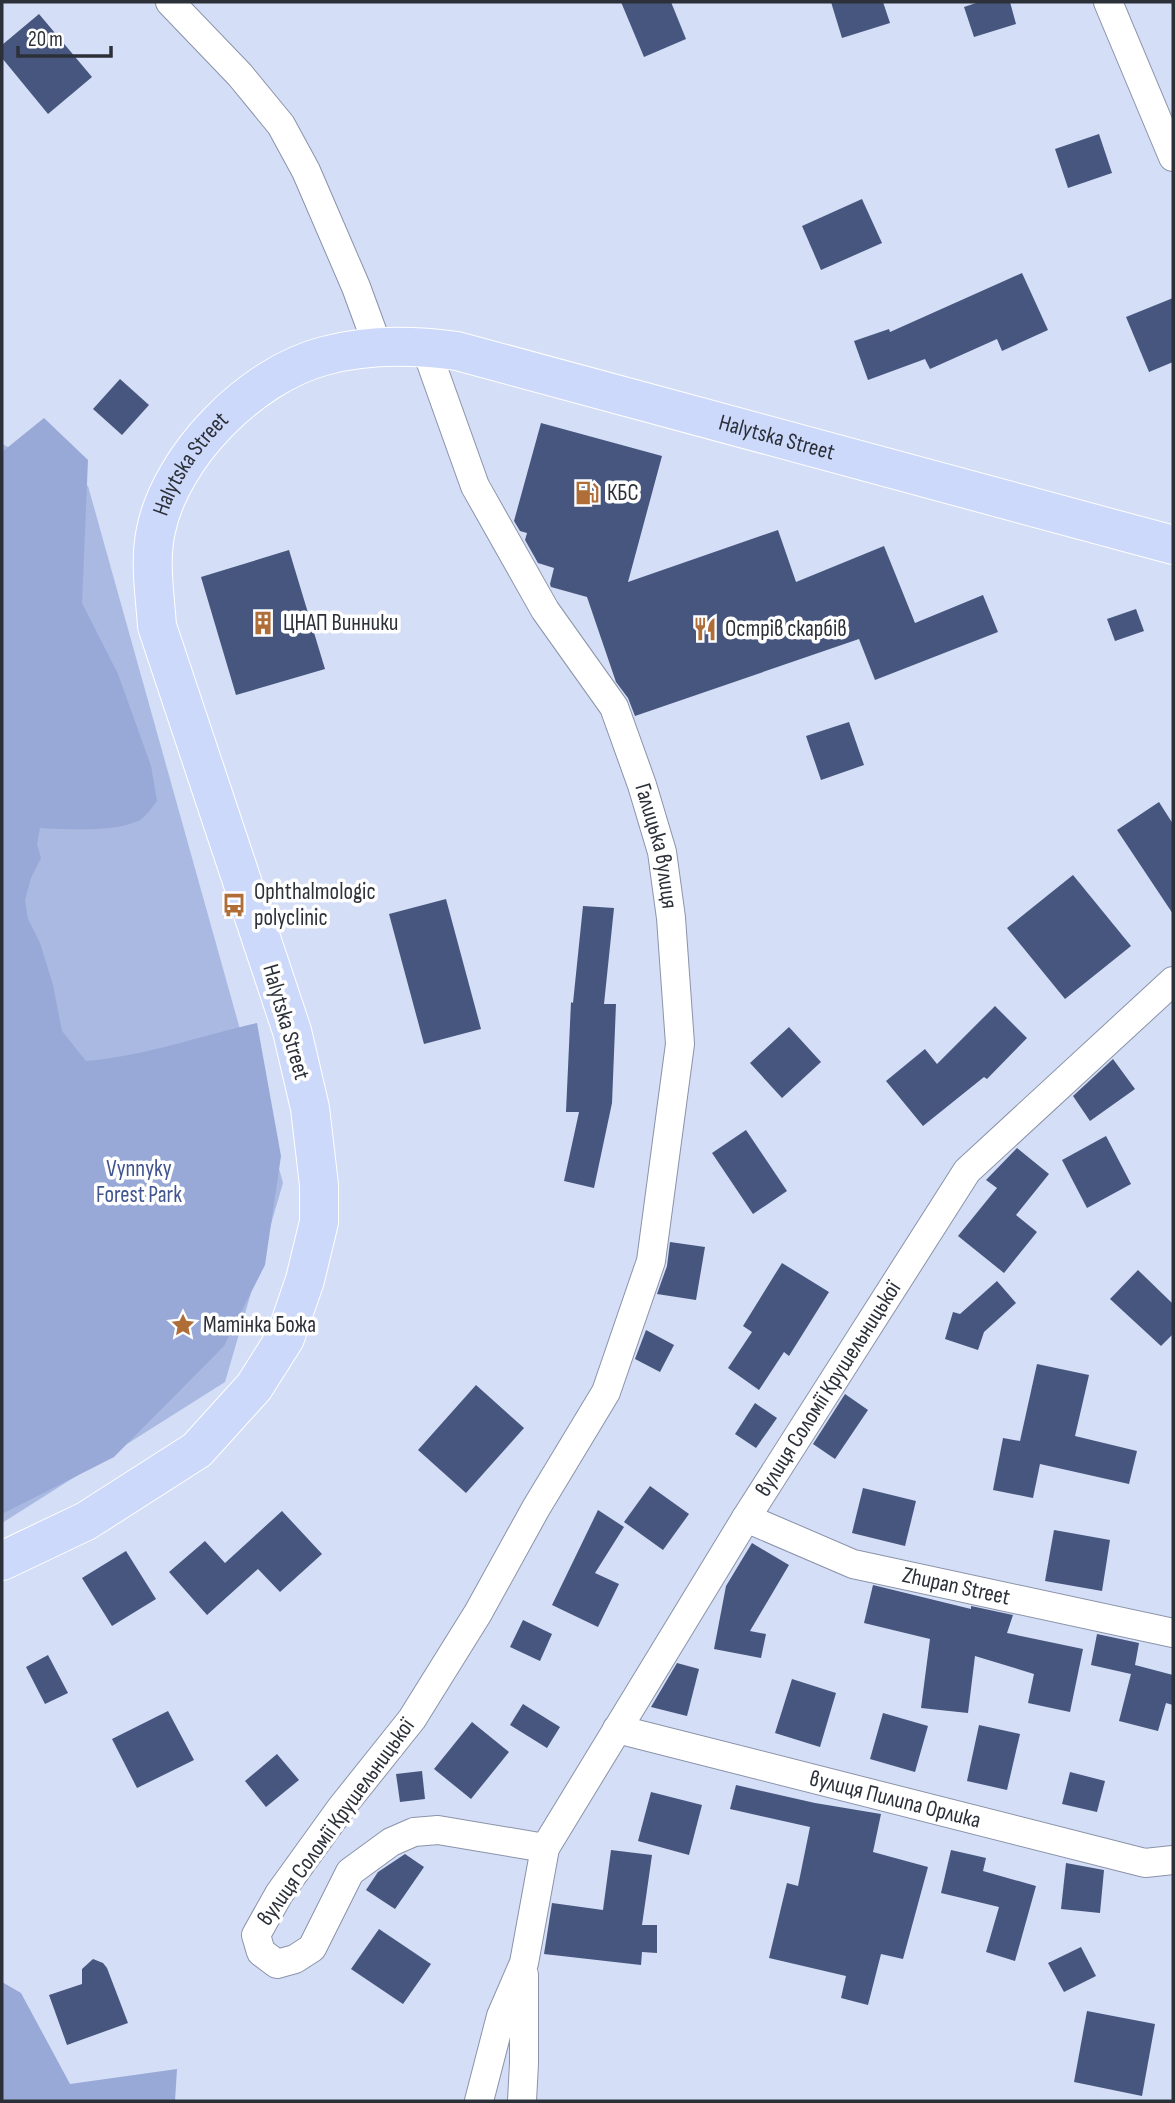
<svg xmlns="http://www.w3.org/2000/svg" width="1175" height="2103" font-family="'Sofia Sans Condensed',sans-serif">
<rect width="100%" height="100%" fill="#d4def6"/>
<polygon fill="#a9b9e2" points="2,444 88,486 283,1183 225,1382 2,1523"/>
<g fill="#98a9d7">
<path d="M44,418L88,460L82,603L118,674L151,766L157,801C152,807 145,818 138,821C110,833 69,829 40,828L37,844L41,858L31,878L25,900L28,919L40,943L53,985L62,1031L86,1061C146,1056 199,1036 257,1023L281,1156L265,1265L224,1346L114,1457L2,1514V452Z"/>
<polygon points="2,1982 21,1993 70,2084 177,2069 175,2101 2,2101"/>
</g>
<g fill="#47567e">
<polygon points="621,2 671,2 686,39 644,57"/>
<polygon points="831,2 883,2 890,23 842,38"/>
<polygon points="979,2 1010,2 1016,24 974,37 964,7"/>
<polygon points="39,14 92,77 48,114 2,58 2,45"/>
<polygon points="1099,134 1112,173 1068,188 1055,149"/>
<polygon points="862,199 882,243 821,270 802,226"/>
<polygon points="1022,273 1048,330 1002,351 997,339 930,369 925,359 868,380 854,341 889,329 890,332"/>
<polygon points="1173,298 1173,362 1149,372 1126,317"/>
<polygon points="120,379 149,405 122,435 93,409"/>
<polygon points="541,423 662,456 628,582 778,530 796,582 884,546 915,623 983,595 998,632 875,680 859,639 635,716 628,698 616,682 587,597 551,587 550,584 554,568 538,563 525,540 527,533 520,531 514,521"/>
<polygon points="289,550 325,669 236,695 201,577"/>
<polygon points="1136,609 1144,631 1115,641 1107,619"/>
<polygon points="849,722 864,765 821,780 806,736"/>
<polygon points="1159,802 1173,824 1173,914 1117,830"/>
<polygon points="1073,875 1131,946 1065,999 1007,928"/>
<polygon points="446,899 481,1029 424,1044 389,914"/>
<polygon points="583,906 614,908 604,1004 616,1004 612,1103 594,1188 564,1181 579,1112 566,1112 571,1002 573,1003"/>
<polygon points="995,1006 1027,1038 987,1079 984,1077 923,1126 886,1081 925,1049 937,1064"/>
<polygon points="789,1027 821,1062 782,1098 750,1063"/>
<polygon points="1113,1059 1135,1089 1090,1121 1073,1096"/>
<polygon points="746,1130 787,1191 753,1214 712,1153"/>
<polygon points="1106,1136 1131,1184 1087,1208 1062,1160"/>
<polygon points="1017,1148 1049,1174 1016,1215 1037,1232 1004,1273 958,1236 997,1188 986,1180"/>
<polygon points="670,1242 705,1247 696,1300 657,1294 667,1266"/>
<polygon points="782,1263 829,1292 789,1356 784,1352 759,1390 728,1368 752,1332 743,1326"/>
<polygon points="1138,1270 1173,1304 1173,1334 1161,1346 1110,1299"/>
<polygon points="997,1281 1016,1303 984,1332 978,1350 945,1339 953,1312 960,1314"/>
<polygon points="646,1330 674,1345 660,1372 635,1359"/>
<polygon points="1037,1364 1089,1375 1075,1436 1137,1451 1129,1484 1040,1464 1033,1498 993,1490 1003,1438 1020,1441"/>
<polygon points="476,1385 524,1428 466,1493 418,1450"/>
<polygon points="845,1394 868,1410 835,1459 813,1444"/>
<polygon points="755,1403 777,1418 756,1448 735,1434"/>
<polygon points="650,1486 689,1514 663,1550 624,1522"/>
<polygon points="863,1488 916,1501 905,1546 852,1533"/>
<polygon points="598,1510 624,1527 595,1573 619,1584 598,1627 552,1605"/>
<polygon points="282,1511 322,1554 280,1592 258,1569 207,1615 169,1572 205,1541 225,1563"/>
<polygon points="1054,1530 1110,1540 1102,1591 1045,1581"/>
<polygon points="752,1543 789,1565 750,1631 766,1634 761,1658 714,1649 726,1586"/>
<polygon points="126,1551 156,1599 112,1626 82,1578"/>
<polygon points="873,1585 971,1609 971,1606 1013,1615 1007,1633 1083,1649 1070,1712 1028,1703 1034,1674 975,1656 968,1713 921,1708 930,1639 864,1623"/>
<polygon points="523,1620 552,1634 540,1661 510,1647"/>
<polygon points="1097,1634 1139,1643 1135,1665 1173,1675 1173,1705 1166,1703 1158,1731 1119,1721 1131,1674 1091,1665"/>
<polygon points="48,1655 68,1693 45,1704 26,1667"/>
<polygon points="677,1663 699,1669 687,1716 651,1707"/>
<polygon points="792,1679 836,1693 820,1747 775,1733"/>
<polygon points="523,1704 560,1727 547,1748 510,1725"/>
<polygon points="168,1711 194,1760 137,1788 112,1739"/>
<polygon points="883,1713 928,1726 915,1772 870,1759"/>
<polygon points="472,1722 509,1752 471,1799 434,1769"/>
<polygon points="979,1725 1020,1734 1007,1790 967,1781"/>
<polygon points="277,1754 299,1780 266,1807 245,1781"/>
<polygon points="422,1771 425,1799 400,1802 396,1774"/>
<polygon points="1070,1772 1105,1781 1097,1812 1062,1804"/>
<polygon points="736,1785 815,1803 881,1814 873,1852 928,1867 903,1959 881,1954 868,2005 841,1998 846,1976 769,1958 787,1883 798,1886 810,1827 730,1809"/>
<polygon points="651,1792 702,1805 689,1855 638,1841"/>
<polygon points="611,1850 652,1855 642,1925 657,1925 657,1953 642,1952 641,1965 544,1954 552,1903 603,1910"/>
<polygon points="951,1850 986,1858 983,1871 1036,1886 1015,1961 986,1952 999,1907 941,1893"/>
<polygon points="405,1854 424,1867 395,1909 366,1890 378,1872"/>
<polygon points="1066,1863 1104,1870 1100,1913 1061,1909"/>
<polygon points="379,1929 431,1964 403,2004 351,1969"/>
<polygon points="1081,1947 1096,1976 1064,1992 1048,1963"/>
<polygon points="93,1959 103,1963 107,1968 128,2023 67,2045 49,1995 82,1984 82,1969"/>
<polygon points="1087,2011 1155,2024 1142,2096 1074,2082"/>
</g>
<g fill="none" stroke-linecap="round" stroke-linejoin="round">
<g stroke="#8a93a9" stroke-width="30">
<g id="minor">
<polyline points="170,2 240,75 281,125 306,171 356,287 378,347"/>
<polyline points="1108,2 1173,157"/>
<path id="s1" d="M425,346L475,486L545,610L614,707L642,785L662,852L671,918L680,1044L651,1261L606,1392L536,1508L478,1613L412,1719L341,1808L279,1894L256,1935L261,1952L277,1964L295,1959L312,1948L350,1872L391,1842L414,1832L438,1830L545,1848"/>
<path id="s2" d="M746,1518L853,1564L1173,1633"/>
<path id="s3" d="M617,1729L1145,1863L1173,1860"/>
<path id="s4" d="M479,2101L501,2016L524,1963L545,1848L746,1518L967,1171L1173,981"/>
<polyline points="522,2101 524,2063 524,1975"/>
</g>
</g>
<g stroke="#fff" stroke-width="40">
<g id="primary">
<path id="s5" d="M2,1561L86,1521L197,1450L254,1387L285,1338L305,1280L319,1222V1185L310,1108L292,1031L157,626C155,595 149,561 156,530C171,456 251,375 324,356C367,344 413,345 457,351L1173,545"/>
</g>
</g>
<use href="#minor" stroke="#fff" stroke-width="28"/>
<use href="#primary" stroke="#cdd9fa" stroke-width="38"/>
</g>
<defs>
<g id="fuel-bare" transform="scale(1.89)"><path d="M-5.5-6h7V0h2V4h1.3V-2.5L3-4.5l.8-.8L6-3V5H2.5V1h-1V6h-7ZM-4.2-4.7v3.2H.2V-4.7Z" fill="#af6e38" stroke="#fff" stroke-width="2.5" paint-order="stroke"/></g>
<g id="building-bare" transform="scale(1.89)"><path d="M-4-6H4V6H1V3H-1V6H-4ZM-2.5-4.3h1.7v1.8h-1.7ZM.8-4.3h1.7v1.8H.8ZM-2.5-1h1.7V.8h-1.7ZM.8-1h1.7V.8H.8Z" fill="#af6e38" stroke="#fff" stroke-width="2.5" paint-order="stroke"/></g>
<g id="restaurant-bare" transform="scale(1.89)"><path d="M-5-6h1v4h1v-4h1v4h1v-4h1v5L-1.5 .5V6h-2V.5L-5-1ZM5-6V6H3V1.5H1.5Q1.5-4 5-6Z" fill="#af6e38" stroke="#fff" stroke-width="2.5" paint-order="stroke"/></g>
<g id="bus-bare" transform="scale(1.89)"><path d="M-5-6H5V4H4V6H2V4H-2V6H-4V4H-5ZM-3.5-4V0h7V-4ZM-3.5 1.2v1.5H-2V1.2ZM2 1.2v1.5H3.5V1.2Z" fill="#af6e38" stroke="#fff" stroke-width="2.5" paint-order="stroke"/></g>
<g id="sight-bare" transform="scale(1.89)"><path d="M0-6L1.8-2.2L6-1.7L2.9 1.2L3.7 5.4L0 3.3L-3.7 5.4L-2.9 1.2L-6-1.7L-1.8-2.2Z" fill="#af6e38" stroke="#fff" stroke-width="2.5" paint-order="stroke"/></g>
</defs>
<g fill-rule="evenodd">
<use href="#fuel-bare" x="587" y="493"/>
<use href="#building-bare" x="263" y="623"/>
<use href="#restaurant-bare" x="705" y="629"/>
<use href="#bus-bare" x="234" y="905"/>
<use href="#sight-bare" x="183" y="1325"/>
</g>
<g text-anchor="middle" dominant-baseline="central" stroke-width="7" stroke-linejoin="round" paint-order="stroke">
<g font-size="23" fill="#2c3039" stroke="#fff">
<text stroke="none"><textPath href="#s5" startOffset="1923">Halytska Street</textPath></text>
<text stroke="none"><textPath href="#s5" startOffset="1281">Halytska Street</textPath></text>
<text stroke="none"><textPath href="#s1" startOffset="556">Галицька вулиця</textPath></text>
<text transform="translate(286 1022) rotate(74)">Halytska Street</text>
<text stroke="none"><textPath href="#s4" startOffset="802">вулиця Соломії Крушельницької</textPath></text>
<text stroke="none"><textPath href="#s2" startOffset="222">Zhupan Street</textPath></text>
<text stroke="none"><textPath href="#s3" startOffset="287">вулиця Пилипа Орлика</textPath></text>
<text transform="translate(336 1822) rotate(-54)">вулиця Соломії Крушельницької</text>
</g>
<g font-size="23" fill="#2c3039" stroke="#fff" text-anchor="start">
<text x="607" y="493">КБС</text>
<text x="283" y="623">ЦНАП Винники</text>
<text x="725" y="629">Острів скарбів</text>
<text x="254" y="892">Ophthalmologic<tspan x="254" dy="26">polyclinic</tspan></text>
<text x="203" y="1325">Матінка Божа</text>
</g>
<g font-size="23" fill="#40548f" stroke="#fff">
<text x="139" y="1169">Vynnyky<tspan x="139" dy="26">Forest Park</tspan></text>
</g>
</g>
<rect width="1175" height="2103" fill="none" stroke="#2c3039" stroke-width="7"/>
<path d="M18 46v10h93v-10" fill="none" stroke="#2c3039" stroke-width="3.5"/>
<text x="28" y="46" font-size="21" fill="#2c3039" stroke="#ffffff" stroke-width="5" paint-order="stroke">20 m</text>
</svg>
